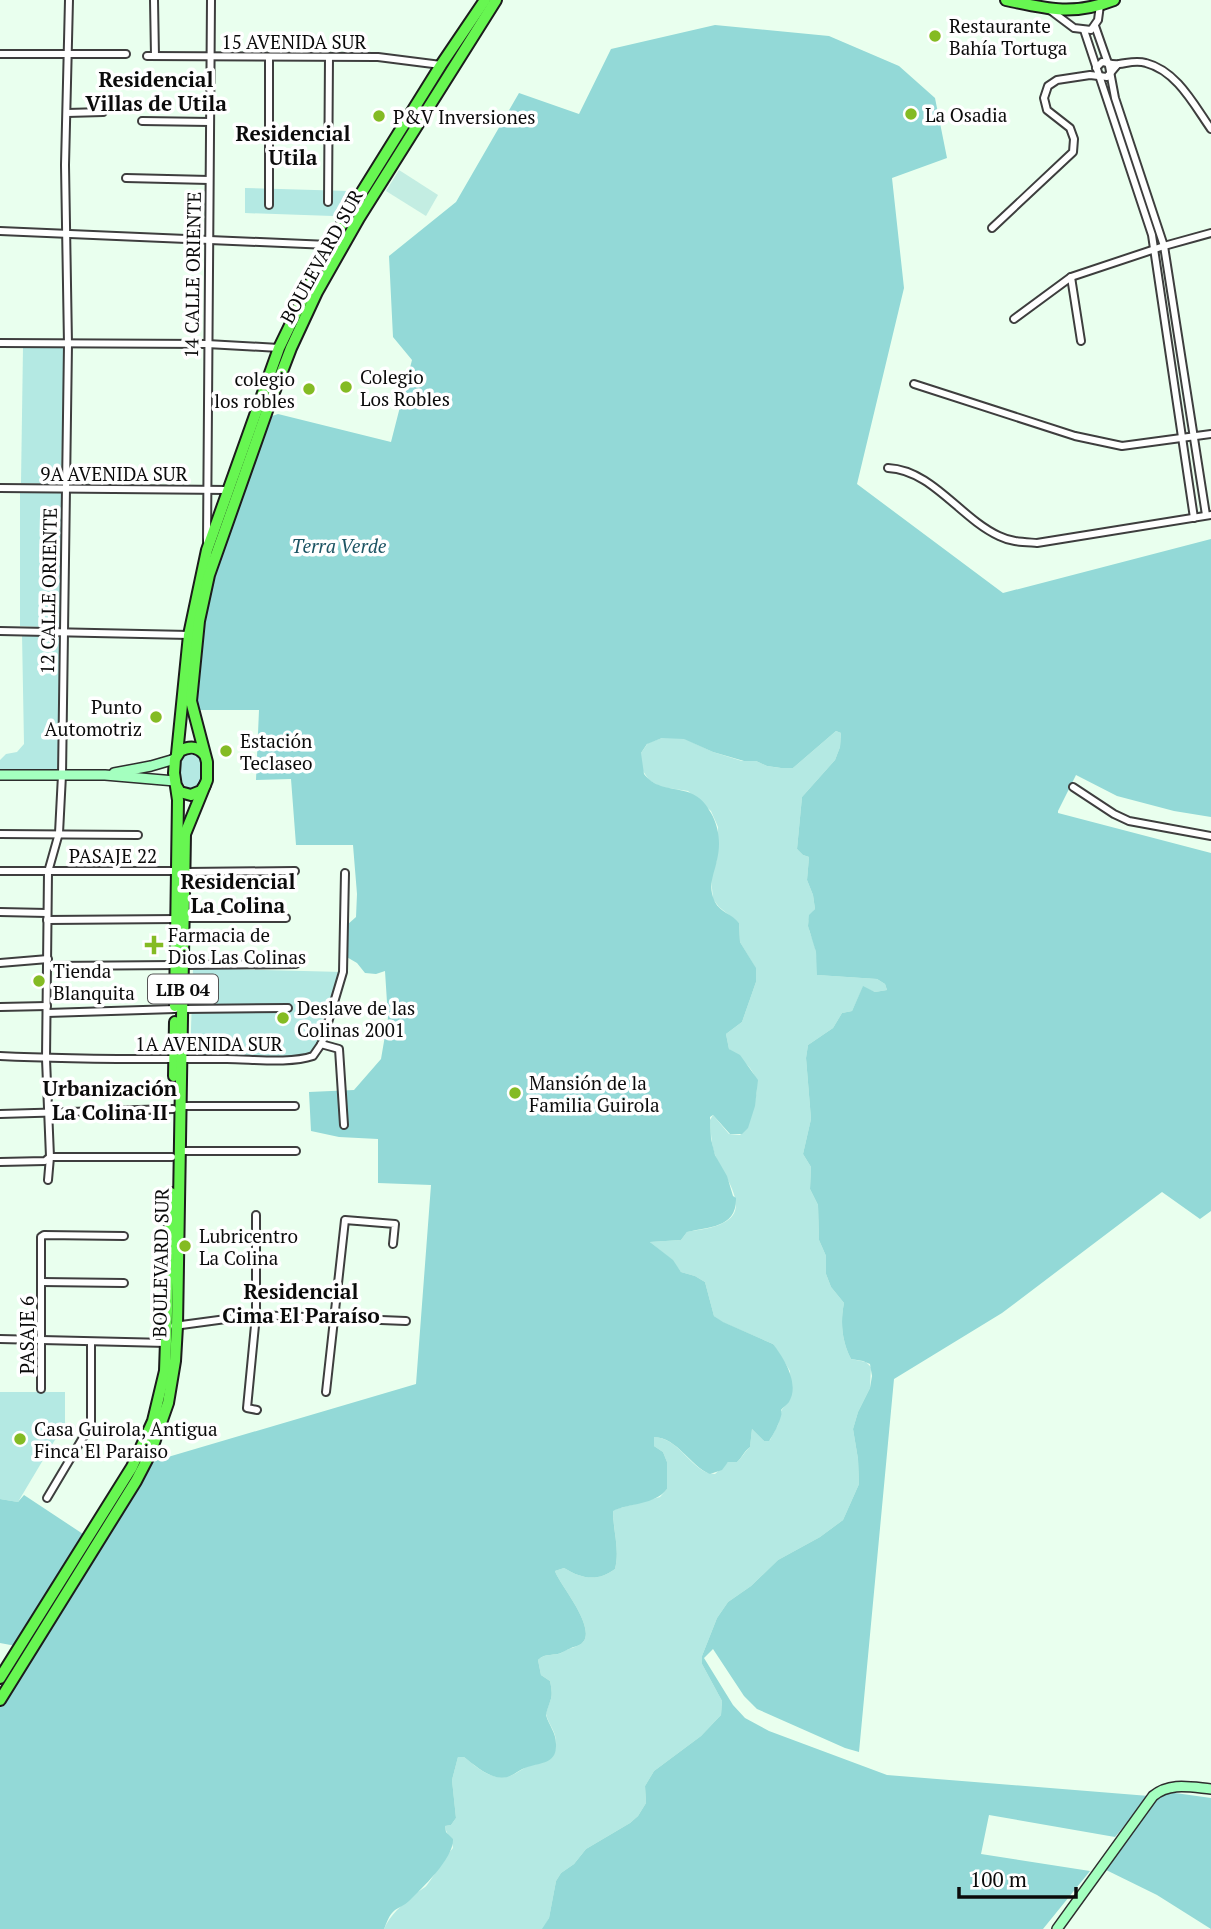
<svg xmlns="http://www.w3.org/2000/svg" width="1211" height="1929" font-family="'PT Serif',serif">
<rect width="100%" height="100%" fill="#e9ffee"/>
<g fill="#b4e9e3">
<polygon points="245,188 349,191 333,216 245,213"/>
<polygon points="23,347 64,348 61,484 21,483"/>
<polygon points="20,493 62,493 60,628 20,626"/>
<polygon points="22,634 59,634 59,772 0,772 0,760 6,754 17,752 24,744"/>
<path d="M836,731L841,733L840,747L835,760L802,797L797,849L803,855L809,857L807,880L813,895L815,909C801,926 813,933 816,952C818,960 817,968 817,975L877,979L885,984L887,990L875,992L863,987L852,1011L842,1013L833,1028L808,1045L806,1058L811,1119L803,1154L811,1167L810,1189L818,1205L819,1240L826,1256V1274L831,1287L844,1303C840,1323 842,1341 851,1359L866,1362L871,1367L870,1388L858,1412L853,1429L858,1459L859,1484L843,1520L820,1537L778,1560L751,1586L728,1602L717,1618L702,1656V1664L722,1701L721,1715L701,1736L654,1771L645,1786L646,1803L638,1816L630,1823L586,1849L574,1864L561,1873L556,1881L549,1918L543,1929H384C391,1913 401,1907 413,1895C417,1891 423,1890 427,1885C436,1873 443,1859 453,1848C452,1837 446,1835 445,1826L451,1825L456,1818L452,1780L458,1757H464C473,1764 485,1775 497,1777C509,1779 514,1774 523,1769C537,1760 554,1767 556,1745C557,1732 549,1726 546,1714C550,1698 554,1700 550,1681L541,1675L538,1660C546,1652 555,1657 563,1652C569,1648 570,1649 577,1646C605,1636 558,1583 555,1571L564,1568C582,1579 598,1582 615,1569C620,1549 613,1531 613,1510L660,1497L667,1489V1462L663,1452L654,1446V1437C681,1438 692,1474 715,1474L728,1462H737C742,1458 745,1451 750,1447L752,1429L764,1441L770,1440L778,1425L781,1411L791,1397L790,1371L773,1344L722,1322L714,1316L705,1282L695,1276L681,1272L672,1260L650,1242L681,1240L687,1232C700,1229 712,1229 723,1223C752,1210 724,1176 716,1157C711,1146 711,1132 710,1120L713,1115L729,1134L740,1135C748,1129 747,1124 750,1116C763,1081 758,1071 729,1049L726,1034L742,1022L756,982L755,967L740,942L739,923L719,907L713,899L711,877L717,860L718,827L711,811L688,791L661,787L649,780L641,768V753L648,743L662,738H683L713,752L742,761H756L767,766L780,768H793Z"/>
<path d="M193,752C204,760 203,772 199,784L189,789L181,782L179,763L184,754Z"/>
<polygon points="193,968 343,972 318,1050 304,1058 190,1059"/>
<polygon points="0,1392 65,1392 65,1423 18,1502 0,1499"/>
</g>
<g fill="#93d9d7">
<path d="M715,25L829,36L899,66L935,98L947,158L892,178L904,288L857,484L1003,593L1211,539V817L1174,811L1117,796L1076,775L1058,811V813L1211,853V1211L1200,1219L1162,1192L1002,1313L894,1379L859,1752L845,1748L757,1709L744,1696L713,1649L704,1658L733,1705L745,1718L769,1731L887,1775L1149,1796L1115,1837L989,1815L981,1854L1090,1871L1043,1929H542L549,1918L556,1881L561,1873L574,1864L586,1849L630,1823L638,1816L646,1803L645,1786L654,1771L701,1736L721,1715L722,1701L702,1664V1656L717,1618L728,1602L751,1586L778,1560L820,1537L843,1520L859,1484L858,1459L853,1429L858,1412L870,1388L872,1376L870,1364L863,1361L851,1359C842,1341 840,1323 844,1303L831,1287L826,1274V1256L819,1240L818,1205L810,1189L811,1167L803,1154L811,1119L806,1058L808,1045L833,1028L842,1013L852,1011L863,986L875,992L887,990L885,984L877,979L817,975L816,952L808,926L809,915L815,909L813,895L807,880L809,857L803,855L797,849L802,797L835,760L840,747L841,733L836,731L793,768H781L767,766L756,761H744L713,752L684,739L662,738L647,744L641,753L644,774C664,799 693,778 711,813C719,827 721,844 717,860C714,875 707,886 715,902C720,912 732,914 739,923L740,942L756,968V982L742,1022L726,1034L729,1049L740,1055L758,1080L755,1106L748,1128L742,1134H730L713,1115L710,1117L711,1139L715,1155L727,1176L733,1196L736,1198C737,1228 708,1227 687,1232L681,1240L650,1242L673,1260L681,1272L695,1276L705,1282L714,1316L723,1322L773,1344C784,1358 800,1384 789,1402C787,1405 783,1407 781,1410C781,1412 782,1414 781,1416C779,1424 774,1434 769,1441H764L752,1429L750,1447C744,1451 742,1458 737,1462H728L722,1470L710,1474C690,1466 678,1438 654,1437V1446L663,1452L667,1462V1489C655,1505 629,1503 613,1511C613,1531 620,1549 615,1569C598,1582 582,1579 564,1568L555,1571C558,1583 605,1636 577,1646C570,1648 569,1649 563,1652C554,1657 546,1652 538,1660L541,1675L550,1681C554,1700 550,1698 546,1715C549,1726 556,1732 556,1744C557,1765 539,1762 525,1768C514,1772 511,1780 496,1777C484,1774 473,1764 464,1757H458L452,1780L456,1818L451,1825L445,1826L446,1832L453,1839C454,1858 422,1888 409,1901C405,1905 399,1907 395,1910C389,1915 387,1922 384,1929H0V1706L89,1561L113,1528L151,1462L416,1384L431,1185L378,1183V1139L339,1137L311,1131L309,1092L354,1090L381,1059L388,1018L385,971L376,974L365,973L357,963L345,956L347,925L356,917L357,894L353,845H296L291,779L256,780L259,710H186L213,575L272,416L278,414L391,442L412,360L393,337L389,256L456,202L519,93L579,114L611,49Z"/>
<polygon points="24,1495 83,1534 16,1646 0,1643 0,1499 18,1502"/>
<polygon points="1161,1791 1211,1798 1211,1929 1157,1895 1100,1867"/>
</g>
<polygon fill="#c3ede2" points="399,170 438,195 426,216 386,191"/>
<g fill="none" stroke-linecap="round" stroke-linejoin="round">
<g stroke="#3e3e3e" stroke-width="10">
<g id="street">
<polyline points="154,0 155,56"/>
<polyline points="1050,10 1074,28 1091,30 1098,20 1100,5"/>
<polyline points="1095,26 1109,66 1115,98 1164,246 1206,515"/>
<polyline points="1084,30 1152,235 1194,518"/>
<polyline points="0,54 126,54"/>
<polyline points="147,56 378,57 441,65"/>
<polyline points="269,57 269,205"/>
<path d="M1096,68L1102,62C1108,63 1114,65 1119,64C1128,63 1136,60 1146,63C1177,71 1194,105 1211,129"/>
<polyline points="67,113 103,112"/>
<polyline points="142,121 210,122"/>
<polyline points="126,178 209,180"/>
<polyline points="328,202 329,57"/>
<polyline points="992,228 1073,152 1074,139 1070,128 1047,110 1044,98 1048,86 1057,80 1090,75 1107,77 1117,65"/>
<polyline points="0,231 329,245"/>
<polyline points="1071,277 1081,341"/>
<polyline points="1014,319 1071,277 1164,246 1211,233"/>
<polyline points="0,343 207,344 279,348"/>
<polyline points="914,384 1075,436 1122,446 1211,434"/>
<path d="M888,468C932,470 960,518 999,536C1011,542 1024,542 1037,543L1211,515"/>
<polyline points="0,488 228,490"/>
<polyline points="207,541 211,0"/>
<polyline points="0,631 189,635"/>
<polyline points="1073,787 1114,814 1129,821 1211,836"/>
<polyline points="0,834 138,835"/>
<polyline points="0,871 178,871"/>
<polyline points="186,872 295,871"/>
<polyline points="0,912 47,913"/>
<polyline points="185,918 286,918"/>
<polyline points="47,920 178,919"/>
<polyline points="0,963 48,959"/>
<polyline points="184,965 296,964"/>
<polyline points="48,966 176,965"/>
<polyline points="0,1007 47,1006"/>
<polyline points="183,1009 288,1008"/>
<polyline points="47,1013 175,1009"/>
<polyline points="321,1044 339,1049 344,1125"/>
<path d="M0,1056C76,1060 151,1059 227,1059C252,1059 290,1064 313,1056L322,1043L343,972L345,873"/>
<polyline points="180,1106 295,1106"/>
<polyline points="0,1114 173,1109"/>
<polyline points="179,1151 296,1151"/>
<polyline points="0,1162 45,1161 50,1157 172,1157"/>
<polyline points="48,1180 50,1157 46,1059 48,872 59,833 62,775 68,344 65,165 69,0"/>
<polyline points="256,1215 256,1315 247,1408 257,1410"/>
<polyline points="42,1282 124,1283"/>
<polyline points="174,1326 256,1315 406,1321"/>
<polyline points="0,1339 167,1343"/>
<polyline points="41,1389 41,1237 44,1235 124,1236"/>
<polyline points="326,1392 345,1220 395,1224 393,1244"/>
<polyline points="47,1498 91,1424 91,1342"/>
</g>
</g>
<g stroke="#2d2d2d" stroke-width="12">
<g id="secondary">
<polyline points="114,773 151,766 175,759"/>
<polyline points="0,775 105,775 175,781"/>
<path d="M1057,1929L1153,1796C1170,1782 1190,1787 1211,1789"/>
</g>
</g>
<g stroke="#1c1c1c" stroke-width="14">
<g id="highway">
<path d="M1006,0C1047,9 1073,16 1114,0"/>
<polyline points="177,754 189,635 207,550 279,348 329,245 441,65 485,0"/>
<polyline points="177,787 180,792 191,795 201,791 205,785"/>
<path d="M175,1006L178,800L174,773L175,759L180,751C189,746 197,746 204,754"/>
<polyline points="174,1076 175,1022"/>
<polyline points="0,1678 132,1467 153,1421 165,1371 171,1193"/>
<polyline points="0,1700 136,1481 150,1454 168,1403 175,1361 177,1326 185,834 207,780 207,762 191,701 199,621 209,575 268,408 291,348 317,292 359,218 496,0"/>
</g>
</g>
<use href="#street" stroke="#fff" stroke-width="6"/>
<use href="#secondary" stroke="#a4ffbf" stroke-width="9"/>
<use href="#highway" stroke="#67f651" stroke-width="10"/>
</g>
<g fill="#84bb23" stroke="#fff" stroke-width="2.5">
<circle cx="935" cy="36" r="7"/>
<circle cx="911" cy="114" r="7"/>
<circle cx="379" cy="116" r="7"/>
<circle cx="346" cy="387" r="7"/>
<circle cx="309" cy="389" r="7"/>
<circle cx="156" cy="717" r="7"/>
<circle cx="226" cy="751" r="7"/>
<path d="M150.5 934.5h7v7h7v7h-7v7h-7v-7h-7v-7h7z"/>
<circle cx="39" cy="981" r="7"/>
<circle cx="283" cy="1018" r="7"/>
<circle cx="515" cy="1093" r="7"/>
<circle cx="185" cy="1246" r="7"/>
<circle cx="20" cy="1439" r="7"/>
</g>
<g text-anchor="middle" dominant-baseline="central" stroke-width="7" stroke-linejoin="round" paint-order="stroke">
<rect fill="#fff" stroke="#545454" stroke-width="2" x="148" y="974.5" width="70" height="29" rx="5"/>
<g font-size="18" font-weight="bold" fill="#0b0b0b">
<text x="183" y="989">LIB 04</text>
</g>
<g font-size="19" fill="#0b0b0b" stroke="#fff" text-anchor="start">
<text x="949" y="25">Restaurante<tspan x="949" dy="22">Bahía Tortuga</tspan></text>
<text x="925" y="114">La Osadia</text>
<text x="393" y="116">P&amp;V Inversiones</text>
<text x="360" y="376">Colegio<tspan x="360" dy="22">Los Robles</tspan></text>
<text x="295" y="378" text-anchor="end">colegio<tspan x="295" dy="22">los robles</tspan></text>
<text x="142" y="706" text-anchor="end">Punto<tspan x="142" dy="22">Automotriz</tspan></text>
<text x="240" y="740">Estación<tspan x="240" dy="22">Teclaseo</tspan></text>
<text x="168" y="934">Farmacia de<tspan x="168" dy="22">Dios Las Colinas</tspan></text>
<text x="53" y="970">Tienda<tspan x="53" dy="22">Blanquita</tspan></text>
<text x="297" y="1007">Deslave de las<tspan x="297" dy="22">Colinas 2001</tspan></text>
<text x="529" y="1082">Mansión de la<tspan x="529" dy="22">Familia Guirola</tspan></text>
<text x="199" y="1235">Lubricentro<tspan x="199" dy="22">La Colina</tspan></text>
<text x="34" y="1428">Casa Guirola, Antigua<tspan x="34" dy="22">Finca El Paraiso</tspan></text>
</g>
<g font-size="19" fill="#0b0b0b" stroke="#fff">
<text x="294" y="41">15 AVENIDA SUR</text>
<text transform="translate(321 256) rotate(-61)">BOULEVARD SUR</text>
<text transform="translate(192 275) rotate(-89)">14 CALLE ORIENTE</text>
<text x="114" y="473">9A AVENIDA SUR</text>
<text transform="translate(48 591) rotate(-89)">12 CALLE ORIENTE</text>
<text x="113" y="855">PASAJE 22</text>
<text x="209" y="1043">1A AVENIDA SUR</text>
<text transform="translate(160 1263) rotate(-89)">BOULEVARD SUR</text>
<text transform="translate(26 1335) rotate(-90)">PASAJE 6</text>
</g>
<g font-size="19" font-style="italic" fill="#1c5463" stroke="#fff">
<text x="339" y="545">Terra Verde</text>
</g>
<g font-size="21" font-weight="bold" fill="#0b0b0b" stroke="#fff">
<text x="156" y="79">Residencial<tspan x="156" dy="24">Villas de Utila</tspan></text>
<text x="293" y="133">Residencial<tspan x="293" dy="24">Utila</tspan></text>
<text x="238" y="881">Residencial<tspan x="238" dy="24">La Colina</tspan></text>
<text x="110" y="1088">Urbanización<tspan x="110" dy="24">La Colina II</tspan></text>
<text x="301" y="1291">Residencial<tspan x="301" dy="24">Cima El Paraíso</tspan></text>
</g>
</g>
<path d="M959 1887v10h117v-10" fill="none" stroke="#0b0b0b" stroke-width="3.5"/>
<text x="970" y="1887" font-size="21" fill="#0b0b0b" stroke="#ffffff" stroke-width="5" paint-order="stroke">100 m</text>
</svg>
